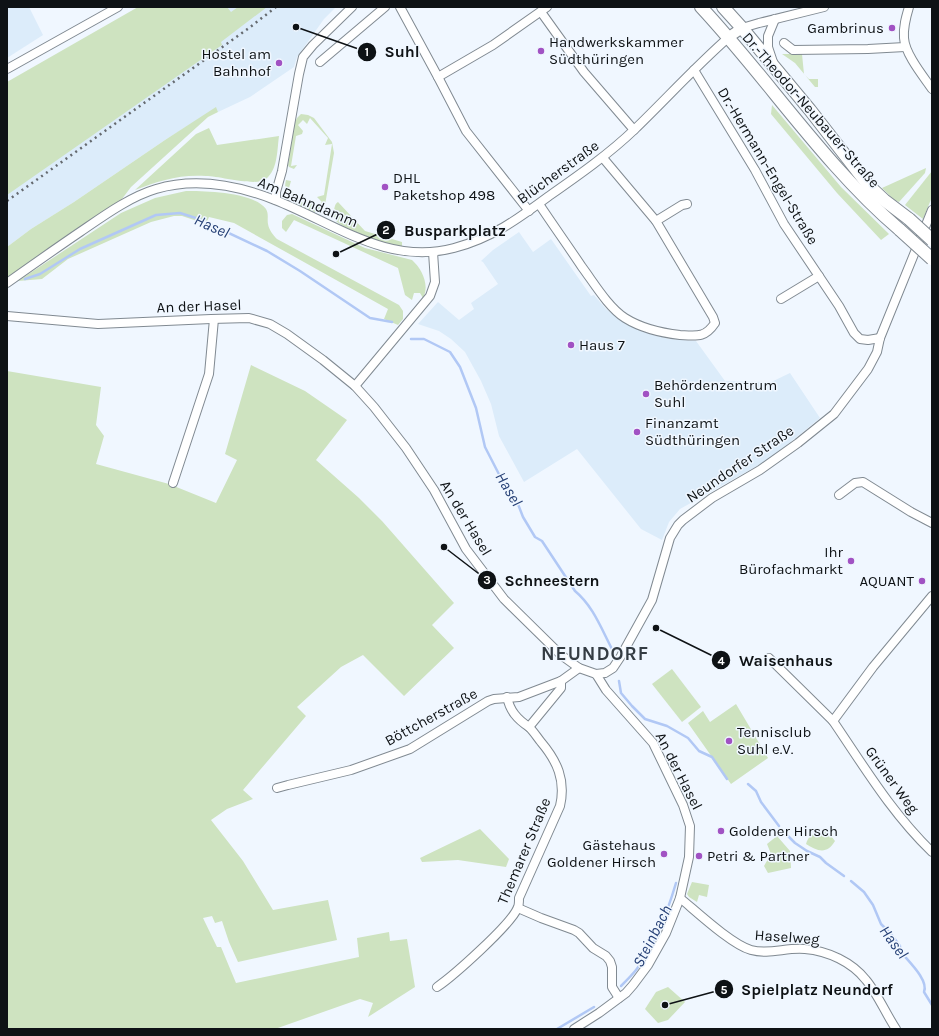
<svg xmlns="http://www.w3.org/2000/svg" width="939" height="1036" font-family="Karla,sans-serif">
<rect width="100%" height="100%" fill="#f0f7ff"/>
<g fill="#dcecfa">
<polygon points="7,7 29,7 43,35 7,58"/>
<polygon points="166,7 336,7 324,19 307,43 297,57 294,67 250,97 218,112 216,108 165,140 74,202 31,229 7,247 7,108"/>
<polygon points="519,232 533,252 551,239 591,296 594,295 606,309 618,318 633,326 653,333 653,335 669,339 696,341 725,381 763,382 765,385 790,373 820,418 771,458 680,509 669,522 662,540 641,529 577,449 524,482 499,436 491,404 481,381 465,352 451,339 439,331 418,324 438,302 459,320 474,309 471,303 498,284 483,262 481,261 493,250"/>
</g>
<g fill="#cee3c0">
<polygon points="138,7 227,7 231,12 238,7 267,7 221,42 222,45 7,195 7,82"/>
<polygon points="782,54 802,54 804,74 809,79 818,79 818,87 815,87 795,63"/>
<polygon points="772,105 841,187 889,234 881,240 837,193 771,114"/>
<polygon points="216,107 218,112 208,117 131,187 116,207 7,283 7,247 31,229 74,202 165,140"/>
<path d="M301,114L308,115L314,118L332,142L334,153L325,205L321,210L315,212C300,209 281,197 286,180L291,181L289,188L307,207L310,201L316,207L322,202L317,197L324,195L332,144L325,145L328,138L310,118L307,124L303,120L298,125L303,131L302,134L296,136L291,166L297,165L294,169L289,167L288,165L294,124L297,118Z"/>
<path d="M209,128L217,145L279,136C277,150 278,169 266,179C256,187 220,176 206,176C180,174 158,181 135,190L196,134Z"/>
<polygon points="926,168 925,173 899,202 894,200 882,188"/>
<polygon points="932,171 932,197 923,219 905,205"/>
<path d="M186,191C205,191 254,192 266,209C269,214 267,219 268,224C269,230 273,235 277,239L399,305L403,311V319L398,325L384,319L388,309L234,223L209,217L206,224L182,216H174L151,222L68,259L42,279L18,281L121,213L155,198Z"/>
<path d="M338,202L365,231L402,242V246C390,246 346,230 337,222C334,219 334,215 334,210C335,206 335,204 338,202Z"/>
<path d="M292,214L365,248L412,260C422,269 430,285 423,298L420,293H414L412,300L405,295L398,268L294,220L286,232L282,228V221L287,215Z"/>
<polygon points="251,365 305,391 347,420 316,460 359,498 382,521 454,603 432,625 454,648 404,696 363,655 341,667 297,707 306,716 243,790 253,799 227,809 211,820 243,861 273,910 328,900 337,940 238,962 229,942 222,921 215,923 212,916 203,918 217,947 221,947 236,983 359,957 357,938 389,932 390,941 407,939 415,987 368,1017 373,1003 360,999 275,1029 7,1029 7,371 101,387 96,425 104,436 96,464 169,484 216,503 237,460 225,454"/>
<polygon points="672,669 701,707 682,722 652,684"/>
<polygon points="736,704 768,758 731,784 688,723 703,711 710,722"/>
<polygon points="480,829 509,859 506,867 458,860 422,862 420,858"/>
<path d="M822,830L827,831L835,841C827,855 817,851 806,844C808,836 814,833 822,830Z"/>
<polygon points="777,836 790,851 791,868 768,873 764,866 771,854 767,844"/>
<polygon points="692,882 709,885 707,897 699,895 697,902 689,897 687,894"/>
<polygon points="668,987 685,1002 668,1020 658,1023 645,1009 656,992"/>
</g>
<g fill="none" stroke-linecap="round" stroke-linejoin="round">
<g stroke="#b1c8f5" stroke-width="2.5">
<polyline points="25,279 40,274 80,249 156,215 180,213 199,219 267,251 300,271 370,318 392,322"/>
<path d="M411,339H424L450,352L460,367L476,408L485,447L505,486L516,499L523,517L535,537L542,541L575,591C593,606 601,628 612,649"/>
<polyline points="619,681 621,693 632,706 645,719 667,726 688,738 699,751 712,757 727,779"/>
<polyline points="748,784 756,791 761,802 779,826"/>
<polyline points="783,831 795,843 807,851 820,857 826,863 844,876"/>
<path d="M851,881L864,892L873,905L881,924L891,934L900,946V951C908,961 929,980 924,992L932,1005"/>
<path d="M621,986C626,981 632,975 636,970C654,947 668,910 676,883"/>
<polyline points="557,1029 594,1007"/>
</g>
<g stroke="#818a92" stroke-width="10">
<g id="minor">
<polyline points="400,7 438,77 466,131 529,211"/>
<path d="M909,7C906,17 903,27 904,38C905,54 923,76 932,89"/>
<polyline points="541,12 584,72 634,130"/>
<polyline points="742,28 759,23 824,7"/>
<polyline points="784,43 793,50 868,49 905,47"/>
<polyline points="320,62 385,7"/>
<polyline points="773,62 768,47 768,36 775,19"/>
<polyline points="7,69 118,7"/>
<polyline points="694,70 755,170 784,224 839,306 854,333 860,339 868,340 880,338"/>
<polyline points="438,77 493,45 547,7"/>
<polyline points="276,200 276,192 282,171 299,74 303,57 313,45 352,7"/>
<path d="M539,204C553,225 568,246 582,267C594,283 608,307 625,318C641,328 662,333 680,335C697,336 705,338 715,323L713,317L656,221L603,158"/>
<polyline points="656,221 682,205 687,204"/>
<path d="M7,283C31,266 55,249 80,232C102,217 129,197 156,189C196,177 237,185 275,200C334,223 388,266 454,248C492,238 518,219 549,196C579,175 609,154 635,129C667,98 696,66 729,37"/>
<polyline points="781,299 819,276"/>
<polyline points="7,316 98,324 211,319 249,318 270,324 287,334 323,360 355,386 374,407 406,448 434,490 466,549 504,599 561,655 579,668 596,674 606,690 653,743 683,805 690,826 689,857 680,898 666,933 648,965 633,985 626,993 599,1013 574,1029"/>
<polyline points="355,386 430,296 435,282 433,252"/>
<polyline points="173,483 209,374 214,319"/>
<polyline points="839,495 855,483 863,482 911,512 932,523"/>
<path d="M932,596L873,667L833,721C865,768 891,812 932,852"/>
<polyline points="769,658 833,721"/>
<polyline points="596,674 605,673 613,668 621,656 652,600 670,538 678,525 683,520 712,498 760,470 798,443 834,414 868,369 877,352 880,338 932,210"/>
<path d="M507,697C510,711 517,719 529,727L561,688V681"/>
<polyline points="277,788 288,785 351,770 410,749 488,701 494,699 519,697 561,681 579,668"/>
<path d="M680,898C697,912 731,944 751,950C769,955 787,947 805,949C828,951 852,962 866,980C877,993 886,1014 896,1029"/>
<polyline points="518,908 541,918 574,930 579,933 593,948 606,956 610,961 612,967 612,987 619,998"/>
<path d="M437,987C453,976 512,924 518,907C519,905 519,901 519,898L560,806C566,780 557,761 541,742C537,737 534,732 529,727"/>
</g>
</g>
<g stroke="#818a92" stroke-width="12">
<polyline id="tertiary" points="729,37 742,28"/>
</g>
<g stroke="#818a92" stroke-width="14">
<g id="secondary">
<path d="M701,7C769,80 824,165 900,230"/>
<polyline points="723,7 742,28 810,110 869,186 884,200 909,219"/>
</g>
</g>
<use href="#minor" stroke="#fff" stroke-width="8"/>
<use href="#tertiary" stroke="#fff" stroke-width="10"/>
<use href="#secondary" stroke="#fff" stroke-width="12"/>
<polyline stroke="#656a6f" stroke-width="2.5" stroke-dasharray="2 4" stroke-linecap="butt" points="7,201 249,28 276,7"/>
<g stroke="#818a92" stroke-width="14" stroke-linecap="butt">
<g id="secondary-bridge">
<polyline points="909,219 932,240"/>
<polyline points="900,230 932,259"/>
</g>
</g>
<use href="#secondary-bridge" stroke="#fff" stroke-width="12"/>
</g>
<g fill="#a152c3" stroke="#f0f7ff" stroke-width="1.5">
<circle cx="892" cy="28" r="4"/>
<circle cx="541" cy="51" r="4"/>
<circle cx="279" cy="63" r="4"/>
<circle cx="385" cy="187" r="4"/>
<circle cx="571" cy="345" r="4"/>
<circle cx="646" cy="394" r="4"/>
<circle cx="637" cy="432" r="4"/>
<circle cx="851" cy="561" r="4"/>
<circle cx="922" cy="581" r="4"/>
<circle cx="729" cy="741" r="4"/>
<circle cx="721" cy="831" r="4"/>
<circle cx="664" cy="854" r="4"/>
<circle cx="699" cy="856" r="4"/>
</g>
<g text-anchor="middle" dominant-baseline="central" stroke-width="3" stroke-linejoin="round" paint-order="stroke">
<g font-size="15" fill="#0e1215" stroke="#f0f7ff" text-anchor="start">
<text x="884" y="28" text-anchor="end">Gambrinus</text>
<text x="549" y="42">Handwerkskammer<tspan x="549" dy="17">Südthüringen</tspan></text>
<text x="271" y="54" text-anchor="end">Hostel am<tspan x="271" dy="17">Bahnhof</tspan></text>
<text x="393" y="178">DHL<tspan x="393" dy="17">Paketshop 498</tspan></text>
<text x="579" y="345">Haus 7</text>
<text x="654" y="385">Behördenzentrum<tspan x="654" dy="17">Suhl</tspan></text>
<text x="645" y="423">Finanzamt<tspan x="645" dy="17">Südthüringen</tspan></text>
<text x="843" y="552" text-anchor="end">Ihr<tspan x="843" dy="17">Bürofachmarkt</tspan></text>
<text x="914" y="581" text-anchor="end">AQUANT</text>
<text x="737" y="732">Tennisclub<tspan x="737" dy="17">Suhl e.V.</tspan></text>
<text x="729" y="831">Goldener Hirsch</text>
<text x="656" y="845" text-anchor="end">Gästehaus<tspan x="656" dy="17">Goldener Hirsch</tspan></text>
<text x="707" y="856">Petri &amp; Partner</text>
</g>
<g font-size="15" fill="#0e1215" stroke="#f0f7ff">
<text transform="translate(811 110) rotate(49)">Dr.-Theodor-Neubauer-Straße</text>
<text transform="translate(768 166) rotate(59)">Dr.-Hermann-Engel-Straße</text>
<text transform="translate(558 172) rotate(-36)">Blücherstraße</text>
<text transform="translate(308 202) rotate(23)">Am Bahndamm</text>
<text transform="translate(199 306) rotate(-2)">An der Hasel</text>
<text transform="translate(740 464) rotate(-34)">Neundorfer Straße</text>
<text transform="translate(466 518) rotate(59)">An der Hasel</text>
<text transform="translate(431 717) rotate(-29)">Böttcherstraße</text>
<text transform="translate(679 771) rotate(63)">An der Hasel</text>
<text transform="translate(892 780) rotate(54)">Grüner Weg</text>
<text transform="translate(524 851) rotate(-67)">Themarer Straße</text>
<text transform="translate(787 937) rotate(4)">Haselweg</text>
</g>
<g font-size="16" font-style="italic" fill="#264076" stroke="#f0f7ff">
<text transform="translate(212 226) rotate(24)">Hasel</text>
<text transform="translate(509 489) rotate(59)">Hasel</text>
<text transform="translate(652 936) rotate(-63)">Steinbach</text>
<text transform="translate(894 942) rotate(54)">Hasel</text>
</g>
<g font-size="19" font-weight="bold" letter-spacing="1" fill="#343c43" stroke="#f0f7ff">
<text x="595" y="654">NEUNDORF</text>
</g>
</g>
<path fill="none" stroke="#0e1215" stroke-width="1.5" d="M296 27L367 52M336 254L386 230M444 547L487 580M656 628L721 660M665 1005L724 989"/>
<g fill="#0e1215" stroke="#f0f7ff" stroke-width="1.5">
<circle cx="296" cy="27" r="4"/>
<circle cx="336" cy="254" r="4"/>
<circle cx="444" cy="547" r="4"/>
<circle cx="656" cy="628" r="4"/>
<circle cx="665" cy="1005" r="4"/>
<circle cx="367" cy="52" r="10"/>
<circle cx="386" cy="230" r="10"/>
<circle cx="487" cy="580" r="10"/>
<circle cx="721" cy="660" r="10"/>
<circle cx="724" cy="989" r="10"/>
</g>
<g font-size="12" text-anchor="middle" font-weight="bold" fill="#fff">
<text x="367" y="56">1</text>
<text x="386" y="234">2</text>
<text x="487" y="584">3</text>
<text x="721" y="665">4</text>
<text x="724" y="994">5</text>
</g>
<g font-size="16" text-anchor="middle" font-weight="bold" fill="#0e1215" stroke="#f0f7ff" stroke-width="3" stroke-linejoin="round" paint-order="stroke">
<text x="402" y="57">Suhl</text>
<text x="455" y="236">Busparkplatz</text>
<text x="552" y="586">Schneestern</text>
<text x="786" y="666">Waisenhaus</text>
<text x="817" y="995">Spielplatz Neundorf</text>
</g>
<rect width="939" height="1036" fill="none" stroke="#0e1215" stroke-width="16"/>
</svg>
